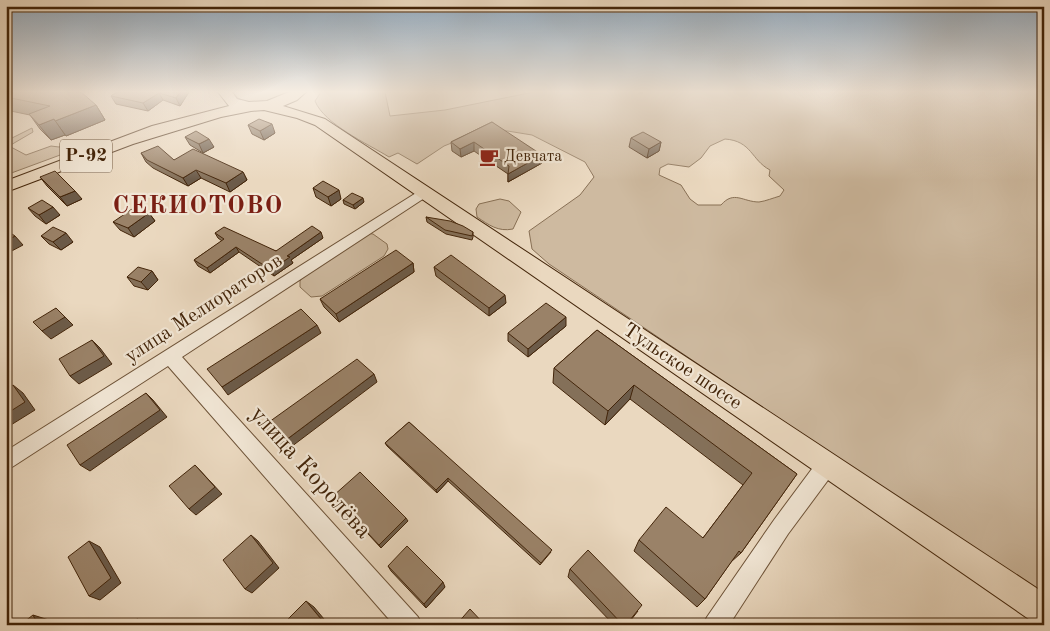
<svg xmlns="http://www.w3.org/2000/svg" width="1050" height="631" font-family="'Old Standard TT',serif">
<rect width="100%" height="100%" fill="#ead8bf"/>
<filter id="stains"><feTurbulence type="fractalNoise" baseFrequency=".004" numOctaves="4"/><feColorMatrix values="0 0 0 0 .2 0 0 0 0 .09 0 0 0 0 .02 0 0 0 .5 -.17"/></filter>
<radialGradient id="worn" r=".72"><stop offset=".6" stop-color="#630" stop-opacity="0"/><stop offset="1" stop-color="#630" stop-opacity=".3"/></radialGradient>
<g fill="#cebaa0" stroke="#887055" fill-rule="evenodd">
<path d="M233,92H292C277,100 245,112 233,92Z"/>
<path d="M321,92H385L390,116L445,110L534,92H1044V596L549,264L532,249L529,231L580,195L594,177L585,162L532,135L489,128L444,146L417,164L398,153L389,157C368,144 324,124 315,101ZM725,139C752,141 751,160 770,170L769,176L784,190L780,196C773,198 766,201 759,202C743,202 734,190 721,205H698L690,199L681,185L659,175L660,168L668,164L689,167L701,158L710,146Z"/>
<polygon points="32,128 33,132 9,146 26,155 51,146 59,147 74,143 71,151 6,175 6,141"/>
<path d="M500,199L509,201L521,212L513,229C498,232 489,225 477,217L476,209L479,204Z"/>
<polygon points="366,233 373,234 387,244 388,249 384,256 322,296 311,297 300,287 300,281 304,276"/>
</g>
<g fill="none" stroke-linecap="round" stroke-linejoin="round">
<g stroke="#6d5237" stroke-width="2">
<g id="minor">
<polygon points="424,188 429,189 431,192 429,195 182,357 418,617 422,625 394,625 168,366 6,471 6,451"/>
<polygon points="827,456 834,458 837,465 834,472 788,534 729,625 703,625 707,617 774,520 820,458"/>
</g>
</g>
<g stroke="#43250a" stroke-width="2">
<polygon id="major" points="218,92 232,92 237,99 249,102 267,101 289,92 306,92 297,100 283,106 325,119 1044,593 1044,625 1033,622 315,125 297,118 264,110 251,111 221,117 133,144 6,192 6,181 152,126 229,106"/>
</g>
<use href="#minor" fill="#f1e6d5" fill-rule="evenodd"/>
<use href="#major" fill="#ead8bf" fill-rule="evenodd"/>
</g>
<g fill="#847059" stroke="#43250a">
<polygon points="6,92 96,105 105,120 66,136 65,135 51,140 40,129 30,115 6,110"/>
<polygon points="117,92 189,92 180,106 163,100 148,111 116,104 111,96"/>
<polygon points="492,122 542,163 508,182 508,174 474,151 461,157 452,151 451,142"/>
<polygon points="248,125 275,133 264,140 252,134"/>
<polygon points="185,137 214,147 203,153 190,145"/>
<polygon points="631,138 661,142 659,151 647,158 629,147"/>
<polygon points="141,153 174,160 243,172 247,180 230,192 201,178 188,186 153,168 146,162"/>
<polygon points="40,177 82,199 67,206 47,186"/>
<polygon points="313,188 341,199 331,206 316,197"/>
<polygon points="343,200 364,202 355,209 344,204"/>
<polygon points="28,208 60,215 46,224 35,216"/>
<polygon points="149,213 155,221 134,237 120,230 113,222"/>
<polygon points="426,217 473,232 473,237 472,240 446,234 427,222"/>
<polygon points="215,233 276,251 323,238 291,260 293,263 274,276 239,252 210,273 198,266 194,260 222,241 218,238"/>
<polygon points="41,236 73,242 61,250 49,244"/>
<polygon points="413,263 414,272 339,322 324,307 320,299"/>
<polygon points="434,267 506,303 489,316 436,276"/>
<polygon points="152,271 158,280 148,290 134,286 127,277"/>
<polygon points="566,326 528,357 508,341 508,333"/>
<polygon points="597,330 797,474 741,553 731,562 705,599 697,607 634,551 639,540 703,538 743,485 630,399 605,425 553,383 554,368"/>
<polygon points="409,422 551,552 540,565 448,481 437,493 387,446 385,443"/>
<polygon points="333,496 408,521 381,548"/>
<polygon points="388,566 445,587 426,608 391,571"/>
<polygon points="570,569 638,611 627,625 614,625 568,577"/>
</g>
<g fill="#6c5b49" stroke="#43250a">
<polygon points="180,92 189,92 180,106 176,98"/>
<polygon points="159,93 163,100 148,111 143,103"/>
<polygon points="96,105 105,120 66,136 55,121"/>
<polygon points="54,119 65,135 51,140 39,125"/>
<polygon points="272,124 275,133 264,140 260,131"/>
<polygon points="209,139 214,147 203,153 199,144"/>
<polygon points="474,142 474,151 461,157 460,149"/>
<polygon points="661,142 659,151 647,158 649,149"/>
<polygon points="542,155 542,163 508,182 508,174"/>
<polygon points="196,170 201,178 188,186 183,178"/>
<polygon points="243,172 247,180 230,192 226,183"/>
<polygon points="339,190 341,199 331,206 328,197"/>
<polygon points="75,191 82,199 67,206 60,197"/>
<polygon points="363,198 364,202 355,209 353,205"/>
<polygon points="53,207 60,215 46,224 39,215"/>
<polygon points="149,213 155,221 134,237 128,228"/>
<polygon points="321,232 323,238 291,260 293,263 274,276 271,270 287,256"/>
<polygon points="66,233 73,242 61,250 53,242"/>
<polygon points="15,236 23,245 6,254 6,241"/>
<polygon points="236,247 239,252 210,273 207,268"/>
<polygon points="413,263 414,272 339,322 336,314"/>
<polygon points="152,271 158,280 148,290 141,282"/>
<polygon points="505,295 506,303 489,316 489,308"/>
<polygon points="56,308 73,325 51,339 42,331"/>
<polygon points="566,317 566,326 528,357 528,349"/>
<polygon points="317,325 321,333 228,395 222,387"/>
<polygon points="92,340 100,348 112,364 79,384 70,376"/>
<polygon points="374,374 377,382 283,453 278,446"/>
<polygon points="13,385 23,393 35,410 6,428 6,414"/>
<polygon points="634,385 630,399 605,425 608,411"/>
<polygon points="146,393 153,400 167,417 90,471 80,465"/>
<polygon points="195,465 222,494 196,515 189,509"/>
<polygon points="448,478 448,481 437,493 436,490"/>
<polygon points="406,518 408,521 381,548 379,545"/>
<polygon points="251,535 258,541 279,568 252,593 245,589"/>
<polygon points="89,541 100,547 121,583 100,600 89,596"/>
<polygon points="443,582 445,587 426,608 424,604"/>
<polygon points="306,601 314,607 329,625 326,625"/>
<polygon points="33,615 52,621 54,625 38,625"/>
<polygon points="137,619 152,625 141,625"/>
</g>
<g fill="#9a8268" stroke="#43250a">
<polygon points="6,92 81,92 96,105 55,121 54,119 39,125 29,114 50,106 6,97"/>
<polygon points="117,92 180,92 176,98 159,93 143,103 111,96"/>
<polygon points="259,119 272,124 260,131 248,125"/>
<polygon points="492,122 542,155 508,174 509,166 474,142 460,149 451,142"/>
<polygon points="196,131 209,139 199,144 185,137"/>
<polygon points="643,132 661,142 649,149 631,138"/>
<polygon points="158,146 174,160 193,149 243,172 226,183 196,170 183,178 147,160 141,153"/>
<polygon points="55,171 75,191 60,197 40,177"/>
<polygon points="323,181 339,190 328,197 313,188"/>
<polygon points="352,193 363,198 353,205 343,200"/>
<polygon points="42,200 53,207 39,215 28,208"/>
<polygon points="135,207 149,213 128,228 113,222"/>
<polygon points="426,217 450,221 463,226 473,232 472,236 445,230"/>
<polygon points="312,226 321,232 287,256 290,257 271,270 236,247 207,268 194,260 224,239 215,233 224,227 276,251"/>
<polygon points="53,227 66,233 53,242 41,236"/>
<polygon points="6,230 15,236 6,241"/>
<polygon points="396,250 413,263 336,314 320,299"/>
<polygon points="451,255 505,295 489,308 434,267"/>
<polygon points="138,267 152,271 141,282 127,277"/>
<polygon points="546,303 566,317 528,349 508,333"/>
<polygon points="56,308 65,317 42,331 33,322"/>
<polygon points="301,309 317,325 222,387 207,369"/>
<polygon points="597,330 797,474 741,553 739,551 705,599 639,540 666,507 703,538 752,473 634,385 608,411 554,368"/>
<polygon points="92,340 104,356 70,376 59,359"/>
<polygon points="357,359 374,374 278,446 262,427"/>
<polygon points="13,385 25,402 6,414 6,389"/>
<polygon points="146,393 160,410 80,465 67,445"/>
<polygon points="409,422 552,550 541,563 448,478 436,490 385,443"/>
<polygon points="195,465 215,487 189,509 169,486"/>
<polygon points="360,472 406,518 379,545 333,496"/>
<polygon points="251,535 273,563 245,589 223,560"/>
<polygon points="89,541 111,578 89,596 68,557"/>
<polygon points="407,546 443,582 424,604 388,566"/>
<polygon points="588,550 642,605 626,625 623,625 570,569"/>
<polygon points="306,601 326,625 282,625"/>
<polygon points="470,609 485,625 456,625"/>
<polygon points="33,615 38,625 20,625"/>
<polygon points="137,619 141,625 130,625"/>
</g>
<linearGradient id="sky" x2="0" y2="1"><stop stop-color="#92aabf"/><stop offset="0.51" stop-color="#f6ede2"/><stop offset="1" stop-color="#f6ede2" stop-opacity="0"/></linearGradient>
<rect width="1050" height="180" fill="url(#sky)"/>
<defs>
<g id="cafe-bare" transform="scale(1.5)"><path d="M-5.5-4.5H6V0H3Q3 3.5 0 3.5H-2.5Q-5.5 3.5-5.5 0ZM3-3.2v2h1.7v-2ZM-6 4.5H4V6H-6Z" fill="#8f2418" stroke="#f1e6d5" stroke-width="2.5" paint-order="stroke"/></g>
</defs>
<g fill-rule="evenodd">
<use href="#cafe-bare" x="489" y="157"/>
</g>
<g text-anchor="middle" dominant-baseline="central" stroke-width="4.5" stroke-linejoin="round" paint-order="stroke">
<g font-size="16" fill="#43250a" stroke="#f1e6d5" text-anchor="start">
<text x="504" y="157">Девчата</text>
</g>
<rect fill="#f1e6d5" stroke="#775f47" stroke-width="1" x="60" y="139.5" width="52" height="33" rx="4"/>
<g font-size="19" font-weight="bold" fill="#43250a">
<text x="86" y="156">Р-92</text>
</g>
<g font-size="20" fill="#43250a" stroke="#f1e6d5">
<text transform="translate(204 309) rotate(-33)">улица Мелиораторов</text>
<text transform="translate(682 367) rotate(34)">Тульское шоссе</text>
</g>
<g font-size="24" fill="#43250a" stroke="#f1e6d5">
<text transform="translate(310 473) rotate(48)">улица Королёва</text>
</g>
<g font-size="25" font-weight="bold" letter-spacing="1" fill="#7a1f14" stroke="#f1e6d5">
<text x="198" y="206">СЕКИОТОВО</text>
</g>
</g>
<rect width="1050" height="631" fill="none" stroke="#ead8bf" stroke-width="25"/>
<rect x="8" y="8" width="1035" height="616" fill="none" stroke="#43250a" stroke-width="2.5"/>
<rect x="12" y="12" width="1025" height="606" fill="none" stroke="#43250a"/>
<rect width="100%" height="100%" filter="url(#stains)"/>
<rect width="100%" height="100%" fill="url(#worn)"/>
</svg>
